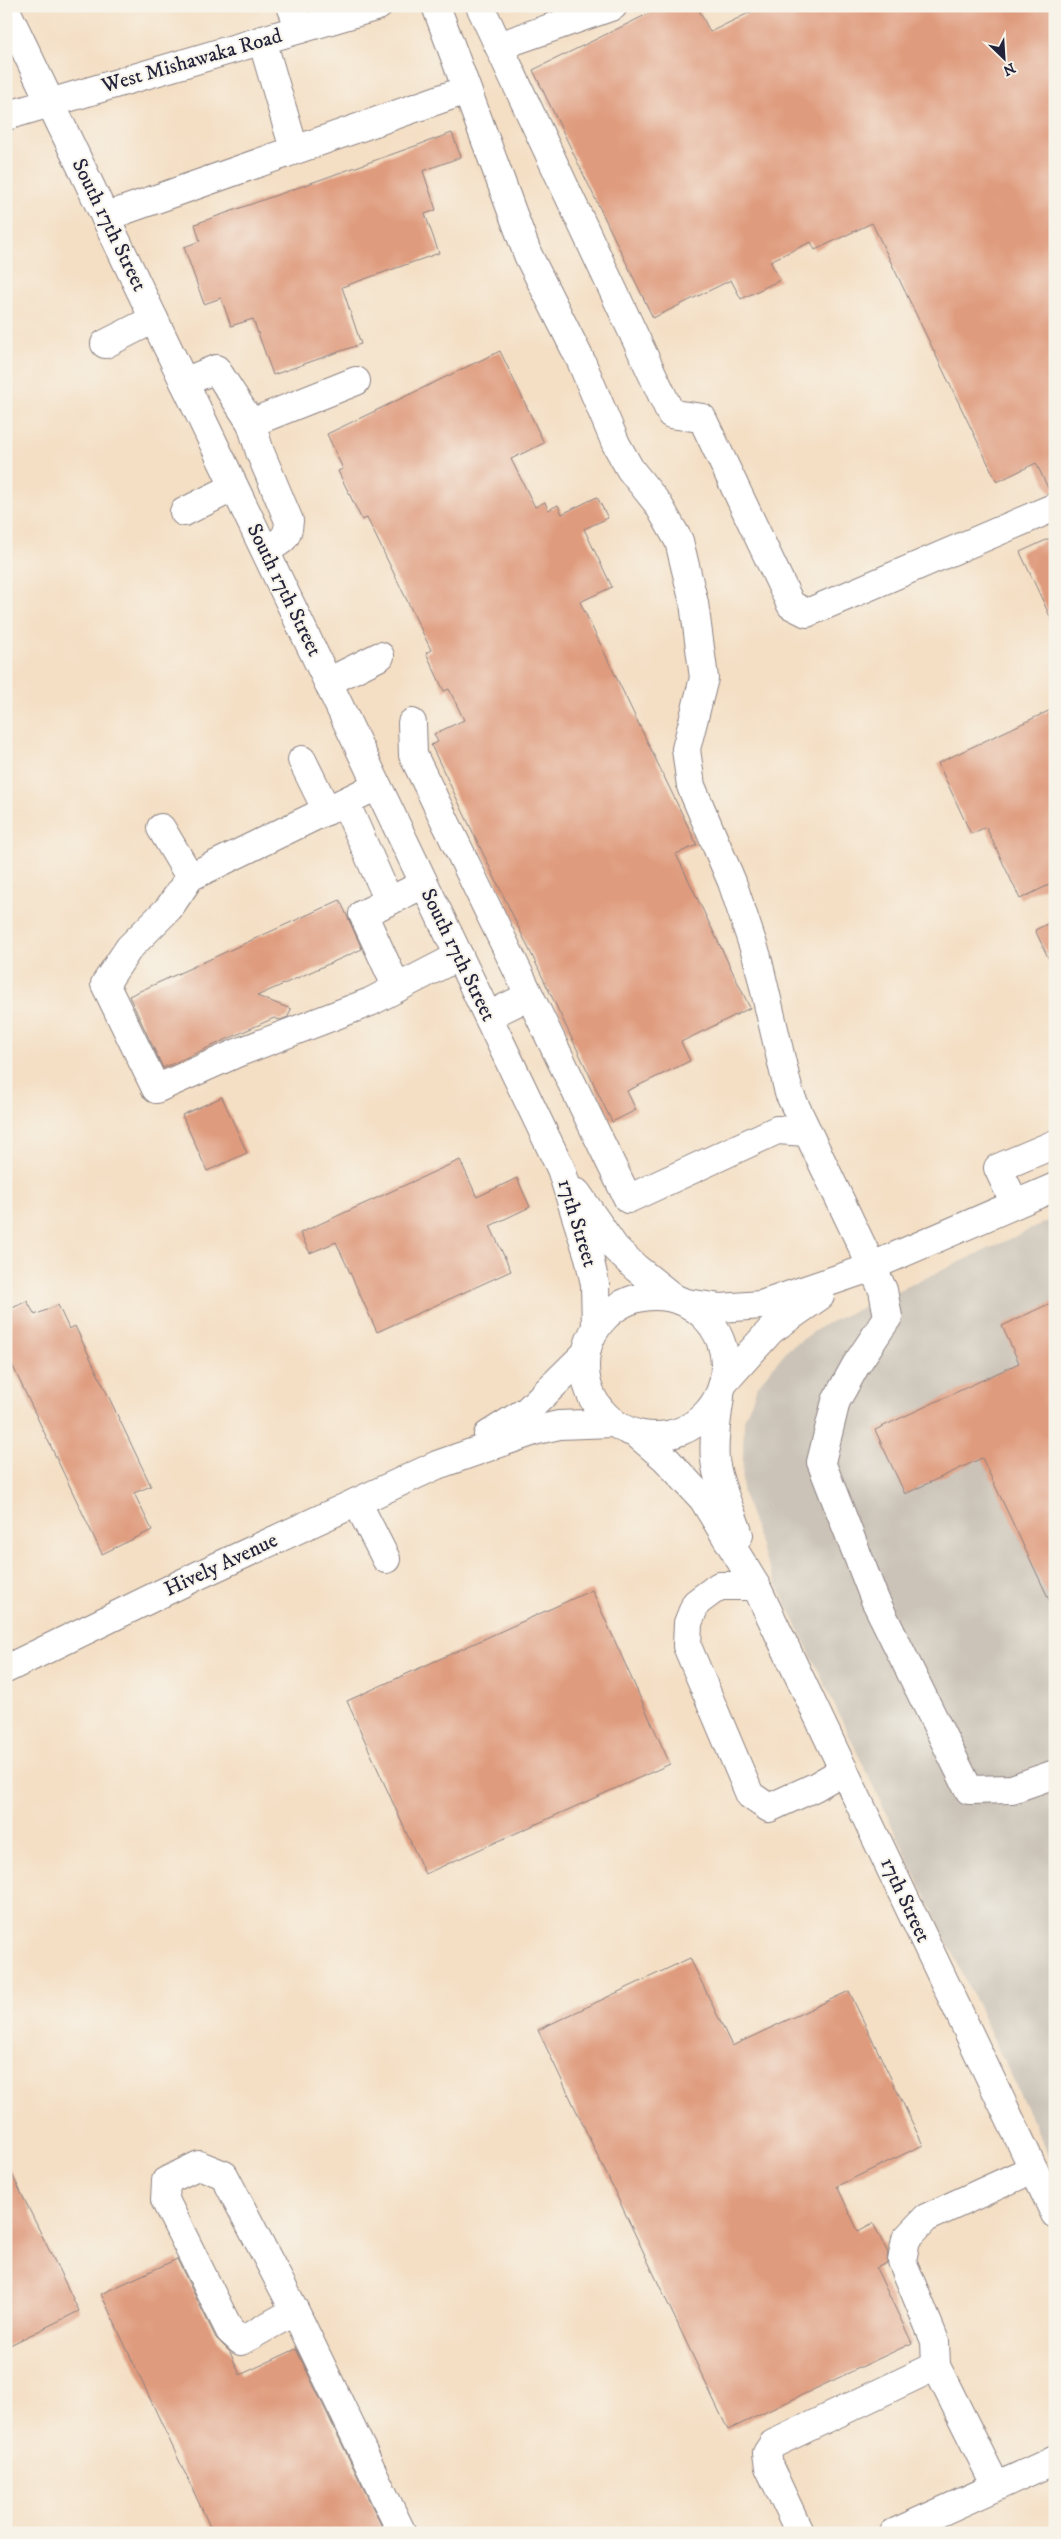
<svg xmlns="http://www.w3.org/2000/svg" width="1061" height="2539" font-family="'IM FELL DW Pica',serif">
<rect width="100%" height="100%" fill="#f7f3e8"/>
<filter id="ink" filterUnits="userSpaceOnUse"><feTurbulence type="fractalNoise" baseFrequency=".02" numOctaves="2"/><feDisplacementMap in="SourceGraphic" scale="10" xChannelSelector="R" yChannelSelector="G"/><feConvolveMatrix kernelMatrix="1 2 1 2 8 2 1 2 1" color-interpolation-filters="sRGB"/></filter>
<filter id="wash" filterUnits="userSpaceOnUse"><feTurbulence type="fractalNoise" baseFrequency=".0096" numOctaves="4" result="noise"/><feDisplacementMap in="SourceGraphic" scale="20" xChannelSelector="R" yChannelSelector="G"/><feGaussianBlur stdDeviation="1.12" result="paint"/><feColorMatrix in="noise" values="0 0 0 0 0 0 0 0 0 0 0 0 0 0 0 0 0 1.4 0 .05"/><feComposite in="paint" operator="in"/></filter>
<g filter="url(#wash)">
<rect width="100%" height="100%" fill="#f4dfc5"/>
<polygon fill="#cbc3b8" points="1055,1218 1055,2168 765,1559 742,1490 744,1420 758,1385 787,1350 822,1326"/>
<g id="blocks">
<g fill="#df9b7e">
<polygon points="664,6 697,6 710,32 763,6 1055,6 1055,492 1050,492 1036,463 997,482 872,223 815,250 811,242 770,261 780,280 741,299 731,280 653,318 533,70"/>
<polygon points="452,133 461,157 423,171 436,210 425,214 439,253 342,287 361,344 273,375 253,319 231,326 221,298 204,304 184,247 200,241 195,224"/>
<polygon points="500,351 544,443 511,459 535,507 545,502 548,510 558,505 562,514 597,497 608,518 584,529 612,587 580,602 697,845 676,854 750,1008 681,1042 690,1061 627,1091 636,1110 612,1122 431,745 438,742 434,734 464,720 449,689 444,691 426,653 431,650 367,518 362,520 338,471 343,469 327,434"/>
<polygon points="1055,536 1055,627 1020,552"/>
<polygon points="1055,708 1055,882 1020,899 986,827 971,834 938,763"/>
<polygon points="340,900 362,949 257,996 291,1009 288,1017 280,1020 274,1018 163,1068 129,996"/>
<polygon points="1055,920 1055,972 1035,930"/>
<polygon points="222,1097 247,1153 207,1171 182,1115"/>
<polygon points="460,1160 477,1197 517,1178 530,1207 490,1226 511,1271 377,1332 336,1242 310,1253 300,1233"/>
<polygon points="27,1301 35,1315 58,1305 69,1329 75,1326 151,1486 134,1493 152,1530 102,1554 6,1352 6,1311"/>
<polygon points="1055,1301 1055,1612 982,1458 905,1494 875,1430 1019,1363 1002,1326"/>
<polygon points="592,1590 670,1764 425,1874 347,1701"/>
<polygon points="690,1958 732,2046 849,1991 923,2145 837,2186 858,2231 873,2223 888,2253 887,2263 876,2268 912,2343 728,2430 538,2030"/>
<polygon points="6,2162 79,2311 6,2347"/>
<polygon points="177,2259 216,2338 230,2352 240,2375 296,2349 385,2533 213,2533 101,2294"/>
</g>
</g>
</g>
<g filter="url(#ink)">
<use href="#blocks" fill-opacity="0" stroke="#8b8080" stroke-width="1"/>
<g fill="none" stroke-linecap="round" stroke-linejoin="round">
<g stroke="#8b8080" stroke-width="30">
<g id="minor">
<polyline points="291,6 300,29"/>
<polyline points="436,6 528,255 581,361 616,444 630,469 658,504 679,541 694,603 704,678 686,749 691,786 732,882 757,957 789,1093 883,1290 888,1317 856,1365 836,1401 821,1462 875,1600 969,1790 1012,1789 1055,1774"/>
<polyline points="480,6 671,414 702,418 791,605 807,613 1055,507"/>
<polyline points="6,10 561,1169 589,1257 595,1284 596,1328"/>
<polyline points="262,40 294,149"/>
<polyline points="499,46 613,6"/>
<polyline points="105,217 466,90"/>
<polyline points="105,344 154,319"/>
<path d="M184,382L216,369L251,423L260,452L289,521C288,540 280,542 265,550"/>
<polyline points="251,423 356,381"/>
<polyline points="184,512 234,487"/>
<polyline points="328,682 380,656"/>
<polyline points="412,723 413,755 628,1199 777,1130 806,1132"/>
<polyline points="302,760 327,811"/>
<polyline points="377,786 190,877 169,908 129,948 105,984 156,1089 237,1053 370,1002 459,956"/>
<polyline points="345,802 389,901"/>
<polyline points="161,828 190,877"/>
<polyline points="397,988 363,914 424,884"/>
<polyline points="488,1016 529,996"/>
<polyline points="577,1193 615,1248 636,1268 675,1299"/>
<polyline points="1015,1204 998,1168 1055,1144"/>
<circle cx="655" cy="1366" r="70"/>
<polyline points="687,1303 721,1308 761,1305 861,1271 1055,1187"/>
<polyline points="725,1381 771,1330 820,1296"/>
<path d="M720,1397C717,1417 713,1439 715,1460C718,1485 731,1510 739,1535"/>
<polyline points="488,1435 528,1410 585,1354"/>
<polyline points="638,1435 665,1458 703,1499 756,1586 1055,2214"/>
<polyline points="357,1502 386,1559"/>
<polyline points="756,1586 719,1586 696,1603 688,1623 687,1646 750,1795 769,1808 815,1787 844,1770"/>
<polyline points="6,1669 199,1575 437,1465 537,1430 559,1425 613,1423"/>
<polyline points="295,2311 241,2341 230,2331 165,2200 166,2181 199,2165 224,2175 295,2311 402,2533"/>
<polyline points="936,2366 935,2341 902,2261 906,2239 926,2218 1033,2169"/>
<polyline points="800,2533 769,2467 767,2453 773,2444 936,2366 996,2486"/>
<polyline points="894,2533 1055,2460"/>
</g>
</g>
<g stroke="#8b8080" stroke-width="30">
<polyline id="major" points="6,116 378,6"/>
</g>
<use href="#minor" stroke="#fff" stroke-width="28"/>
<use href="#major" stroke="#fff" stroke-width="28"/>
</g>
</g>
<g text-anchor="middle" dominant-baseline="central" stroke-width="4" stroke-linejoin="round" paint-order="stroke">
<g font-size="21" fill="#22223b" stroke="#f7f3e8">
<text transform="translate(192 61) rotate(-16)">West Mishawaka Road</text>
<text transform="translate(109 225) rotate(64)">South 17th Street</text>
<text transform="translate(284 590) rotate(64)">South 17th Street</text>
<text transform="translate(458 955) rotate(64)">South 17th Street</text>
<text transform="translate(577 1223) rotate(73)">17th Street</text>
<text transform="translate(221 1565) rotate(-25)">Hively Avenue</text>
<text transform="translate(905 1900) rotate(65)">17th Street</text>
</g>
</g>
<rect width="1061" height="2539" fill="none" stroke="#f7f3e8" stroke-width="25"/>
<g transform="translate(1004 58) rotate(155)" stroke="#f7f3e8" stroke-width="4" paint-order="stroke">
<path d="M0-4L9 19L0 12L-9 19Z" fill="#22223b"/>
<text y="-8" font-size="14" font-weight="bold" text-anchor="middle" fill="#22223b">N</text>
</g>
</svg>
